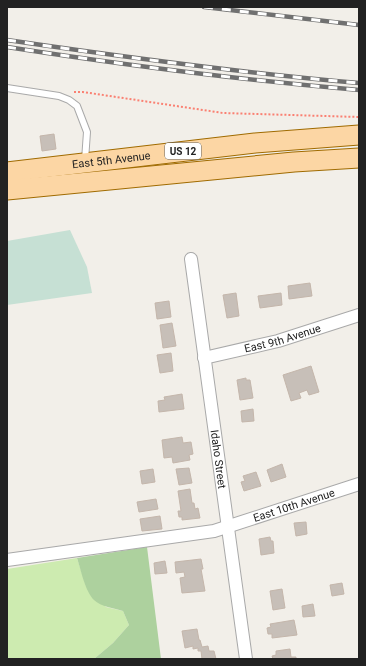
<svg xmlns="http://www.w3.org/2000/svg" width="366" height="666" font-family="Roboto,sans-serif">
<rect width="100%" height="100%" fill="#f2efe9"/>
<polygon fill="#cdebb0" points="77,558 86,586 106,607 123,611 129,625 113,643 94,659 7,659 7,569"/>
<path fill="#add19e" d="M147,547L161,659H94L113,643L129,625L123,611C114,608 101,607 94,600C85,591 81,570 77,558Z"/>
<polygon fill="#c6e0d4" points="70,230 87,267 92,293 7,305 7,241"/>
<g fill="#c7bfb8" stroke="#c4b6ab">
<polygon points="54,134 56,149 42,151 40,136"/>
<polygon points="310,283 312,296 289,299 288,286"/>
<polygon points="236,293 239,316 227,318 223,295"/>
<polygon points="281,293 282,305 260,308 258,296"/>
<polygon points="169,301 171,317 157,319 155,303"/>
<polygon points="172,323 176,346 163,348 160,325"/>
<polygon points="171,353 173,371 160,373 157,355"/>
<polygon points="311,366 319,392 309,395 307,390 299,393 301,398 291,401 283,375"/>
<polygon points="246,378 246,380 250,380 253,398 240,400 237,380"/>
<polygon points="182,394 184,409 159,412 158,401 165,400 164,397"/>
<polygon points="253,409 254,421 242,422 241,411"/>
<polygon points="182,437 183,443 191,442 193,454 189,455 190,460 173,463 172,457 164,458 162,440"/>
<polygon points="282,464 286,477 271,482 267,470"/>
<polygon points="189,468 192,483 179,485 176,469"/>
<polygon points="153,469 155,482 142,484 140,471"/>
<polygon points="256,472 261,486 244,491 241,482 245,481 243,476"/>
<polygon points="190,489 192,503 194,503 195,509 198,508 200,518 182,520 182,517 179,517 178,511 181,511 178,491"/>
<polygon points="156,499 158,509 139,512 137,502"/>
<polygon points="160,516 162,529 142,531 140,519"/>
<polygon points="306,522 307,534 296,536 294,523"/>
<polygon points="270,537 271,541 273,541 274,553 261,555 259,539"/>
<polygon points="201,559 203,569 201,569 205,591 182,593 180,578 185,577 184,572 176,573 175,562"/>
<polygon points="165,561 167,573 155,574 154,563"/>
<polygon points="342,583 344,594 332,596 330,585"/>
<polygon points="282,589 285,608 273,610 270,591"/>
<polygon points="313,604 315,616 303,617 302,606"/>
<polygon points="294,620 297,635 272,638 272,634 268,634 267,628 271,627 270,624"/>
<polygon points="197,629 199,640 200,640 202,647 208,646 209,651 214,651 216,659 202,659 201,651 198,651 198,648 193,649 193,646 185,648 182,631"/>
<polygon points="290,649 291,657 296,657 296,659 273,659 272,656 276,655 276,651"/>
</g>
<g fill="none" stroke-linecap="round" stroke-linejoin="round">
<g stroke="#a9a9a9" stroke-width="8">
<polyline id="lane" points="7,88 59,96 69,100 77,106 87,132 85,160"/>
</g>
<g stroke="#a9a9a9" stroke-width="14">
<g id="street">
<path id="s1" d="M191,259L246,659"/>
<path id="s2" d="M204,358L278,341L359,315"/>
<path id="s3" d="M7,560L214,531L359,484"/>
</g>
</g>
<g stroke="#a06b00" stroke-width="21">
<g id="primary">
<path id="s4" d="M7,172L255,143L359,135"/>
<polyline points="7,190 294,162 359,158"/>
</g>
</g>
<polyline stroke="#fa8072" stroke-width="2" stroke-dasharray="2 2" stroke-linecap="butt" points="74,92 83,92 223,113 359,117"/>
<use href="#lane" stroke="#fff" stroke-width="6"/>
<use href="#street" stroke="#fff" stroke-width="12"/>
<use href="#primary" stroke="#fcd6a4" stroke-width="19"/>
<g stroke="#707070" stroke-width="4.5">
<g id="rail">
<polyline points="204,7 359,25"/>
<path d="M7,40C124,57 241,73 359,83"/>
<path d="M7,47C124,65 241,80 359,90"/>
</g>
</g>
<use href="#rail" stroke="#fff" stroke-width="3" stroke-dasharray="9" stroke-linecap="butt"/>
</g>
<g text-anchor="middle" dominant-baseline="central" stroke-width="4" stroke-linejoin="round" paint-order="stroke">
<rect fill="#fff" stroke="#646464" stroke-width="1" x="165" y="143" width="36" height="16" rx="3"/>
<g font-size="10" font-weight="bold" fill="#222">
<text x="183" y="151">US 12</text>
</g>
<g font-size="11" fill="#222" stroke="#fff">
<text stroke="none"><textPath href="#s4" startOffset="105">East 5th Avenue</textPath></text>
<text stroke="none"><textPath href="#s2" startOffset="81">East 9th Avenue</textPath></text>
<text stroke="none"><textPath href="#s1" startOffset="202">Idaho Street</textPath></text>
<text stroke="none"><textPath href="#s3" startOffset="293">East 10th Avenue</textPath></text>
</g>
</g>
<rect width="366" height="666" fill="none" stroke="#222222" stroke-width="16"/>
</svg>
